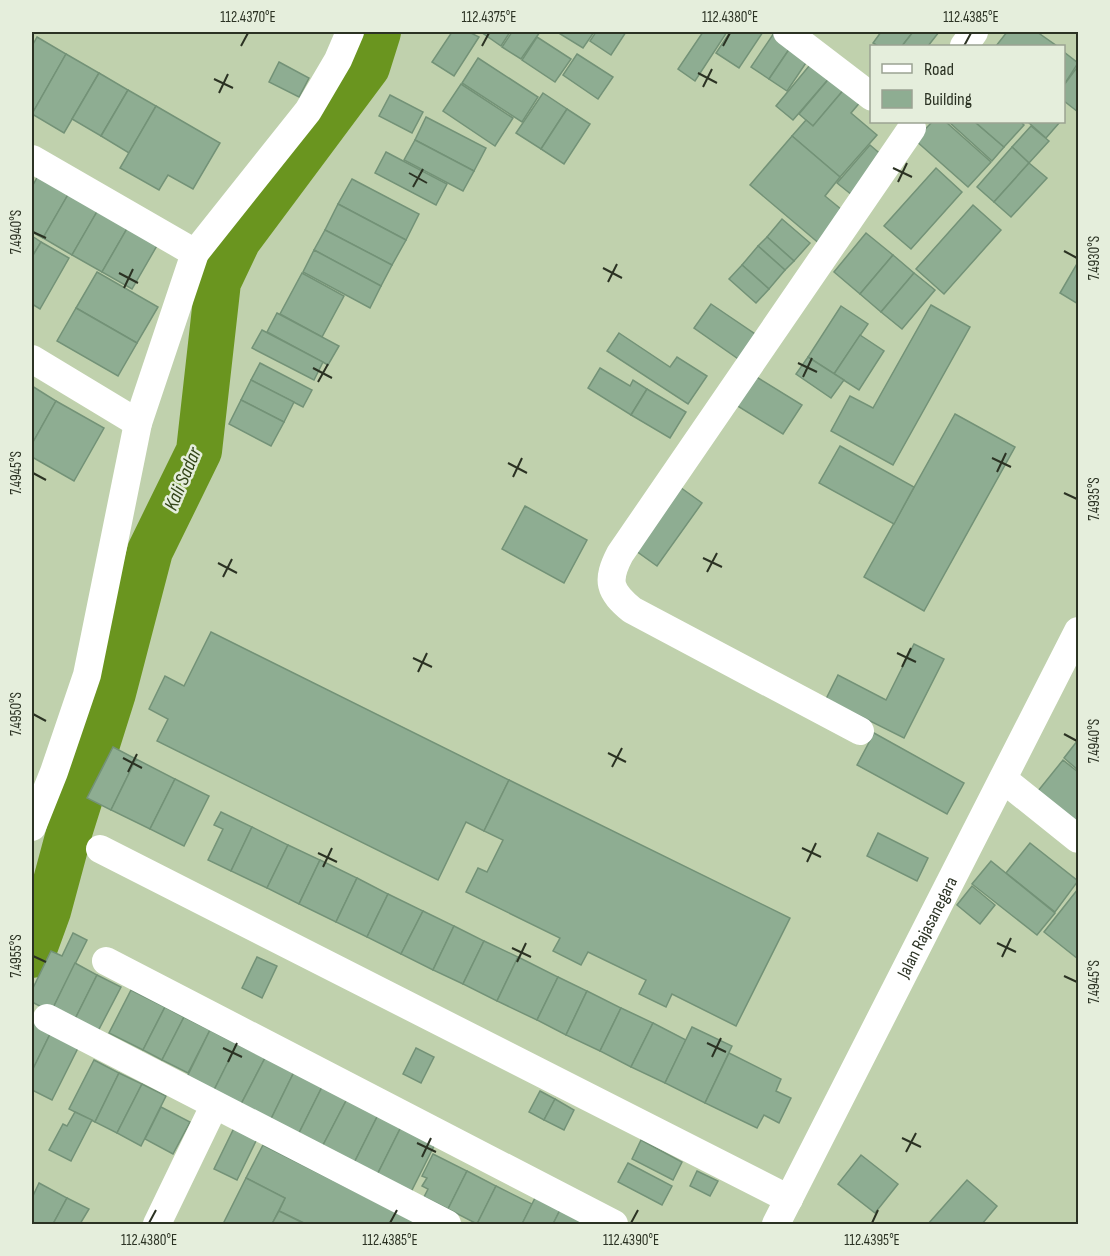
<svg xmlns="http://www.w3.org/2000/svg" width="1110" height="1256" font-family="'Sofia Sans Condensed',sans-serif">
<rect width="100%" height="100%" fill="#c0d1ad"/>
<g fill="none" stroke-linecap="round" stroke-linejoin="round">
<polyline stroke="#6a951f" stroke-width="46" points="32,955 48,911 69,833 113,693 150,551 199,451 218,282 238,240 367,67 378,32"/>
</g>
<g fill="#8ead92" stroke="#739277" stroke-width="1.5">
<polygon points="452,32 469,32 479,37 454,76 432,62"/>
<polygon points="481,32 510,32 501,46"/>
<polygon points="512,32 540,32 521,59 502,47"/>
<polygon points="557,32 594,32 583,48"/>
<polygon points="596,32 626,32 611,55 590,41"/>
<polygon points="703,32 727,32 695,81 678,69"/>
<polygon points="730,32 763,32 739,68 716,53"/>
<polygon points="881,32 913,32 902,46 878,46 873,43"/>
<polygon points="913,32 939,32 928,46 902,46"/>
<polygon points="1007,32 1037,32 1057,46 996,46"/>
<polygon points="774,33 792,45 769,79 751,67"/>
<polygon points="37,37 66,54 32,114 32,46"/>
<polygon points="537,37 571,59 555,82 522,60"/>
<polygon points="792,45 810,57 787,91 769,79"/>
<polygon points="1064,52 1078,63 1064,85"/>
<polygon points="66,54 99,73 64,133 32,114"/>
<polygon points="577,54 613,77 598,99 563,75"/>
<polygon points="478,58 538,97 522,122 462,83"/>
<polygon points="814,60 832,75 793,120 776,106"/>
<polygon points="279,62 309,78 299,97 269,82"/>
<polygon points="1078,66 1078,112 1064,101 1064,85"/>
<polygon points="99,73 128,90 101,136 72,119"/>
<polygon points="832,75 846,87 813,126 799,114"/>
<polygon points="461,84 513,118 495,146 443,111"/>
<polygon points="846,87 862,100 851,113 877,135 840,177 792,136 806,120 813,126"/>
<polygon points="128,90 156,106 129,153 101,136"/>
<polygon points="543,93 567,109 541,149 516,133"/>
<polygon points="390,95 423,112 412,133 379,116"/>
<polygon points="156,106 220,143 193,189 168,175 159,190 120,168"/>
<polygon points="567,109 590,124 564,164 541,149"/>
<polygon points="426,117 486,148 474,171 415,140"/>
<polygon points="932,122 946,122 991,162 968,187 915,140"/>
<polygon points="949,122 975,122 1004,147 992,161"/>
<polygon points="975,122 1021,122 1024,125 1004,147"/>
<polygon points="1028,122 1060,122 1046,138"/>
<polygon points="1031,126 1049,141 1029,163 1012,147"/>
<polygon points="792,136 840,177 825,196 847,214 821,245 750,185"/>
<polygon points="415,140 474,171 463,191 404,160"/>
<polygon points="870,145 884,157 852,195 837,183"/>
<polygon points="1012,147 1029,163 994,202 977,187"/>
<polygon points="386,152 447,184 436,205 375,173"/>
<polygon points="1029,163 1047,178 1011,217 994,202"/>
<polygon points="42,168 73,186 43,238 32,232 32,187"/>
<polygon points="936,168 962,192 911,249 884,226"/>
<polygon points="352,179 419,214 406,240 338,204"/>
<polygon points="73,186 102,203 72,255 43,238"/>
<polygon points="102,203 132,220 102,272 72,255"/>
<polygon points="338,204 406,240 392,265 325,230"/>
<polygon points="973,205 1001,230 944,294 916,269"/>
<polygon points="782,219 810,243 794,261 767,237"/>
<polygon points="132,220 162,237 132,289 102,272"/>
<polygon points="325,230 392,265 381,286 314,250"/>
<polygon points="866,233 893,255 860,294 834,272"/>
<polygon points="32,236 41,242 32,257"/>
<polygon points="767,237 794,261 785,270 758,246"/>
<polygon points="41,242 69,258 40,309 32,304 32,257"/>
<polygon points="758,246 785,270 769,289 742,265"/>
<polygon points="314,250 381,286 370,308 303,272"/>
<polygon points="893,255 914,273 881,312 860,294"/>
<polygon points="1078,262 1078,304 1060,293"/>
<polygon points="742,265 769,289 756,303 729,279"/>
<polygon points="97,272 158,307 137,343 76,308"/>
<polygon points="302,273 344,296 322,337 280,314"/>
<polygon points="914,273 935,290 902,329 881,312"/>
<polygon points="711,304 761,338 744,363 694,328"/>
<polygon points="931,305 970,327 893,465 831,431 850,396 873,408"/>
<polygon points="841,306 868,324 834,374 808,357"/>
<polygon points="76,308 137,343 118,376 57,341"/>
<polygon points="277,313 339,346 328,365 267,332"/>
<polygon points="262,330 323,362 314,380 252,348"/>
<polygon points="619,333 670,367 677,357 707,376 688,404 607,351"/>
<polygon points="860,335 884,351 859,390 834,374"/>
<polygon points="808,357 844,380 831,398 796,374"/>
<polygon points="260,363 312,390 303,407 251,380"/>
<polygon points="600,368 630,386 633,380 647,389 631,415 588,388"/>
<polygon points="755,376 802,405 783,434 736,405"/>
<polygon points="251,380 294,402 284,422 241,400"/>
<polygon points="32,386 56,401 32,444"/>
<polygon points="647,389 686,412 670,438 631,415"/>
<polygon points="241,400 284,422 271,446 229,424"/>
<polygon points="56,401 104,428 74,481 32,457 32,444"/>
<polygon points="955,414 1015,447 924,611 864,577"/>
<polygon points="840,446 914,487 894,524 819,483"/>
<polygon points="677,485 702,503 657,566 632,548"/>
<polygon points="525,506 587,540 564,583 502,549"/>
<polygon points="211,632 509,780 484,831 466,822 438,880 157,741 168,719 149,709 165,676 184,686"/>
<polygon points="914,644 944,659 904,738 826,699 838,675 886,700"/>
<polygon points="874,733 964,783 947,814 857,765"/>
<polygon points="1078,740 1078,770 1064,758"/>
<polygon points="113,747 136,759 111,810 87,798"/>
<polygon points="136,759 175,779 150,829 111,810"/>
<polygon points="1063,760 1078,772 1078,831 1034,796"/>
<polygon points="175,779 209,796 184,846 150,829"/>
<polygon points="509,780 790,918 736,1026 672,994 666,1007 639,994 646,980 588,952 581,965 553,951 560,938 466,892 478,868 487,872 503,840 484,831"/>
<polygon points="221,812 252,827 231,871 208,860 223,829 214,825"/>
<polygon points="252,827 288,845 267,888 231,871"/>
<polygon points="878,833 928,858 917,881 867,856"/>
<polygon points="1030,843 1078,881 1055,912 1006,873"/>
<polygon points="288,845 320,860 299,904 267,888"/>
<polygon points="320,860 357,878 336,922 299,904"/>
<polygon points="991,861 1055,913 1037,935 972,884"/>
<polygon points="357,878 388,894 367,937 336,922"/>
<polygon points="972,886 995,905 980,924 957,905"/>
<polygon points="1078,889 1078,959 1044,932"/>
<polygon points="388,894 423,911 401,954 367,937"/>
<polygon points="423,911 454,926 433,970 401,954"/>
<polygon points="454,926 484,941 463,984 433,970"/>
<polygon points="73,933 87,940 51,1012 32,1002 32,990 51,951 62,956"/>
<polygon points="484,941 518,957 497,1001 463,984"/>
<polygon points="257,957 277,966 262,998 242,988"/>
<polygon points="518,957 558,977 537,1020 497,1001"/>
<polygon points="75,963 97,975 73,1023 51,1012"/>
<polygon points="97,975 121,987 96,1035 73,1023"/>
<polygon points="558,977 587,991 566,1035 537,1020"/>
<polygon points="131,990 165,1007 143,1050 109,1033"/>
<polygon points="587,991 621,1008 600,1051 566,1035"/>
<polygon points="165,1007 184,1017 162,1060 143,1050"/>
<polygon points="621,1008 653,1023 631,1067 600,1051"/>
<polygon points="32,1017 53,1028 32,1071"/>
<polygon points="184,1017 210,1030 188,1073 162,1060"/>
<polygon points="653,1023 686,1040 665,1083 631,1067"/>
<polygon points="692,1027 732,1046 705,1103 665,1083"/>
<polygon points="53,1028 81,1042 52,1100 32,1090 32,1071"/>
<polygon points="210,1030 237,1044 212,1094 185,1081"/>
<polygon points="237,1044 265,1058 239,1108 212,1094"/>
<polygon points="416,1048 434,1057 421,1083 403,1074"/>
<polygon points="729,1053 781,1079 776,1091 791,1098 779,1123 764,1115 757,1128 705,1103"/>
<polygon points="265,1058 294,1072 269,1123 239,1108"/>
<polygon points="94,1060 119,1073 95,1122 69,1109"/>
<polygon points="294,1072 322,1087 297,1137 269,1123"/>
<polygon points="119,1073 142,1084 117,1133 95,1122"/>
<polygon points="142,1084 166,1096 141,1146 117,1133"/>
<polygon points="322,1087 347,1099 321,1149 297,1137"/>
<polygon points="540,1091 555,1099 544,1120 529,1112"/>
<polygon points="347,1099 378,1115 353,1165 321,1149"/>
<polygon points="555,1099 574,1110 564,1130 544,1120"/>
<polygon points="161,1107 190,1122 173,1154 145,1139"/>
<polygon points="75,1112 92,1120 71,1161 49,1150 63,1124 67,1126"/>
<polygon points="378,1115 401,1127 376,1177 353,1165"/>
<polygon points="401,1127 435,1144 410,1194 376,1177"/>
<polygon points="234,1128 257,1139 237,1180 214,1169"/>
<polygon points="641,1140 682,1162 673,1180 632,1159"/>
<polygon points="263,1145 420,1224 306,1224 279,1211 285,1198 246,1178"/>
<polygon points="433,1154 467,1171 448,1209 424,1197 428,1189 422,1186 427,1178 422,1176"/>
<polygon points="861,1155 898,1184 875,1213 838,1184"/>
<polygon points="628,1163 672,1186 662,1205 618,1182"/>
<polygon points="467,1171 496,1186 477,1224 448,1209"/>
<polygon points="697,1171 718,1181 710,1196 690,1186"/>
<polygon points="246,1178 285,1198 272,1224 223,1224"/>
<polygon points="967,1180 997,1206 982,1224 928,1224"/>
<polygon points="39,1183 67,1198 53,1224 32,1224 32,1198"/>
<polygon points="496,1186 532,1204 522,1224 477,1224"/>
<polygon points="537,1194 562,1206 553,1224 522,1224"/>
<polygon points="67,1198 89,1209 80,1224 53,1224"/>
<polygon points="562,1206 598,1224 553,1224"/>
<polygon points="279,1211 303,1223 302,1224 272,1224"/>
</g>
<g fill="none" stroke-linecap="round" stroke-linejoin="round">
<g stroke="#fff" stroke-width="28">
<polyline points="787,32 872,97"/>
<polyline points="964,46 974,32"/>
<polyline points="32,159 195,253"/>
<polyline points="32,359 138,423"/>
<path d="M860,731L632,610C609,591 606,581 620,554L912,128"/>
<polyline points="1003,779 1078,839"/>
<polyline points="32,827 54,772 87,675 138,423 195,253 308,111 338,60 350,32"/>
<polyline points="100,849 789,1199"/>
<polyline points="106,961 614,1224"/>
<polyline points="47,1018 447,1224"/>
<polyline points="157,1224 214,1106"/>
<path id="s1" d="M776,1224L1078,631"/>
</g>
</g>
<path fill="none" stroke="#2b3223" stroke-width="2" d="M241,46L248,33M482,46L489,33M723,46L730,33M964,46L971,33M698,73L717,83M214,79L233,88M703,87L712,69M219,93L228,74M893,168L912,177M409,173L427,183M898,182L907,163M413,187L423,169M33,232L46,238M1064,251L1077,258M603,268L622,278M119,273L138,283M608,282L617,264M124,288L133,269M798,363L817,372M313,368L332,378M803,377L812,358M318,382L328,364M992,458L1011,467M508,463L527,473M997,472L1006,453M33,473L46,480M513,477L522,458M1064,493L1077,499M703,558L722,567M218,563L237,573M707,572L717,553M223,577L232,559M897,653L916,662M413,658L432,667M902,667L911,648M418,672L427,653M33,714L46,721M1064,734L1077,741M608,753L626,762M123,758L142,768M612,767L622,748M128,772L137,754M802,848L821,857M318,853L337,862M807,862L816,843M323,867L332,848M997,943L1016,952M512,948L531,957M33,956L46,962M1002,957L1011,938M517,962L526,943M1064,976L1077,982M707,1043L726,1052M223,1048L242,1057M712,1057L721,1038M228,1062L237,1043M902,1138L921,1147M417,1143L436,1152M906,1152L916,1133M422,1157L431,1138M149,1223L156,1210M390,1223L397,1210M631,1223L638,1210M872,1223L878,1210"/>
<g text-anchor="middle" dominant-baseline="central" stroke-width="5" stroke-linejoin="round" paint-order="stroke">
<g font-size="18" fill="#2b3223" stroke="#e5eedc">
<text stroke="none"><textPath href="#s1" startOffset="333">Jalan Rajasanegara</textPath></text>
</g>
<g font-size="20" font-style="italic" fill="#35471b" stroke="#e5eedc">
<text transform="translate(183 479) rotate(-67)">Kali Sadar</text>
</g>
</g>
<rect width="1110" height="1256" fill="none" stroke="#e5eedc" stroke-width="66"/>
<rect x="870" y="45" width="195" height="78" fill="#e5eedc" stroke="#9ba392" stroke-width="1.5"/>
<rect x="882" y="64" width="30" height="9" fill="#ffffff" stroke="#9ba392" stroke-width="1.5"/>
<text x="924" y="75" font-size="18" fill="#2b3223">Road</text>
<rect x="882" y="90" width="30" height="18" fill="#8ead92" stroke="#9ba392" stroke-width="1.5"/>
<text x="924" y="105" font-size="18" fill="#2b3223">Building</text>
<rect x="33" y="33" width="1044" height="1190" fill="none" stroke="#2b3223" stroke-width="2"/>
<g font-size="15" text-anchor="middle" fill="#2b3223">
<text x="248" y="22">112.4370°E</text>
<text x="489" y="22">112.4375°E</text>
<text x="730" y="22">112.4380°E</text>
<text x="971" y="22">112.4385°E</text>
<text transform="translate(16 232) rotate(-90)" y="5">7.4940°S</text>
<text transform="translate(1094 258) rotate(-90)" y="5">7.4930°S</text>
<text transform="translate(16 473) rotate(-90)" y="5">7.4945°S</text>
<text transform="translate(1094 499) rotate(-90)" y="5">7.4935°S</text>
<text transform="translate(16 714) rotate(-90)" y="5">7.4950°S</text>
<text transform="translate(1094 741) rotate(-90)" y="5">7.4940°S</text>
<text transform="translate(16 956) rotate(-90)" y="5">7.4955°S</text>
<text transform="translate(1094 982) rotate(-90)" y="5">7.4945°S</text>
<text x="149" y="1245">112.4380°E</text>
<text x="390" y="1245">112.4385°E</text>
<text x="631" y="1245">112.4390°E</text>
<text x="872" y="1245">112.4395°E</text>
</g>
</svg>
